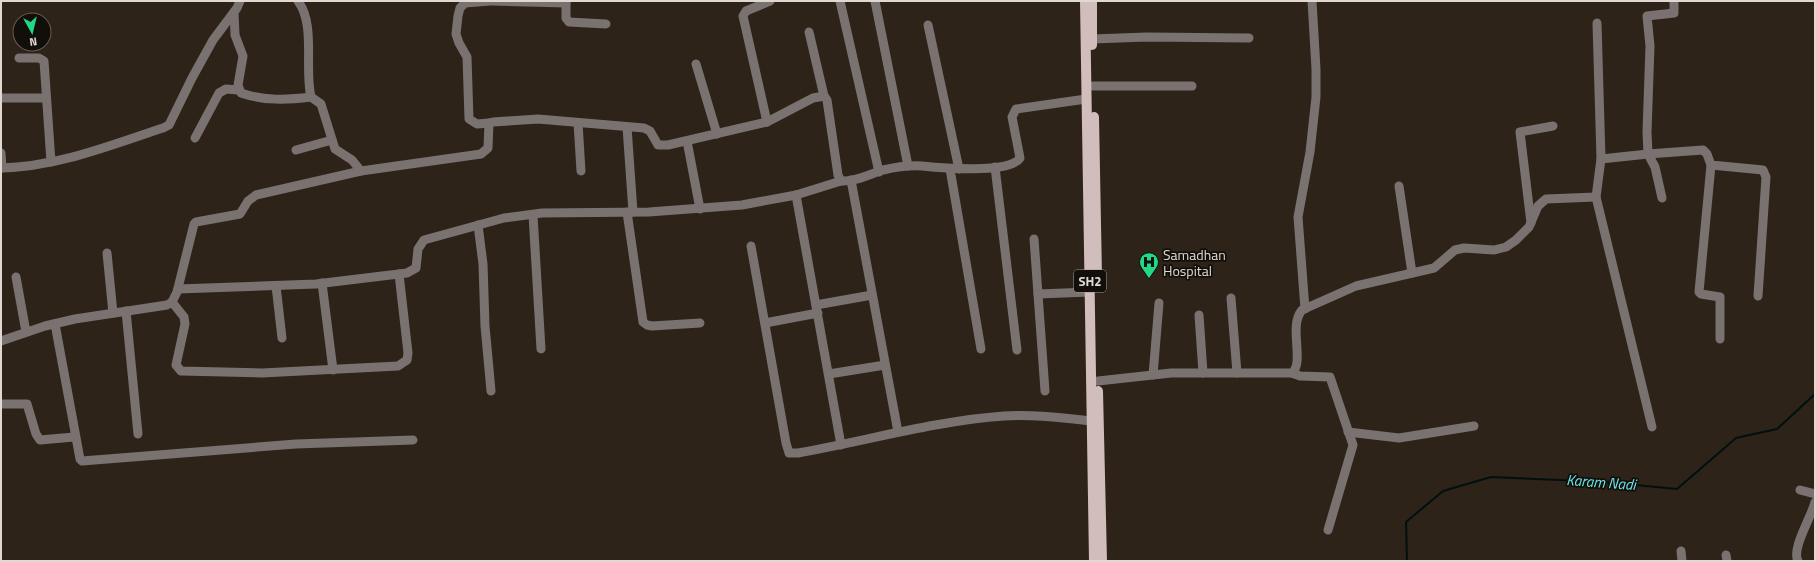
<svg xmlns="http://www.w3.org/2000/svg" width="1816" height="562" font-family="'Titillium Web',sans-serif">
<rect width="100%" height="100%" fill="#2e2318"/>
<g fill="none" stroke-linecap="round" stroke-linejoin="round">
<polyline stroke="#001011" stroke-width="2" points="1407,561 1406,522 1443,491 1491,477 1605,482 1677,489 1736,438 1777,429 1815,394"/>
<g stroke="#7a7171" stroke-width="9">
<path d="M298,1C316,25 304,69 311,97L321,104L335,149L352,160L361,171L481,154L488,148L489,123L493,122L538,119L644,128L650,131L658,145H668L767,122L813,98L824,96L827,100L838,175L841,181C855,182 870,174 883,170C896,167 909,165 922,166C941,168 1010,174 1020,158L1012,117L1016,109L1086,99"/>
<polyline points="492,1 566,3"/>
<polyline points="566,1 566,18 569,22 606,24"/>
<polyline points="840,1 879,172"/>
<polyline points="875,1 908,166"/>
<path d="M234,12L235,35L243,56L238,85L241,93C264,101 287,100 311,97"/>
<polyline points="1597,23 1601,159"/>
<polyline points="928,25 959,169"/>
<polyline points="809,32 824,96"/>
<polyline points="1092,39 1147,37 1249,38"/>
<polyline points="19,58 39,58 44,61 51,162"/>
<polyline points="696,64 717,134"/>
<polyline points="1093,86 1192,86"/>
<polyline points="1,98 46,98"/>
<polyline points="767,122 743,16 746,11 770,1"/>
<polyline points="489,123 477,124 469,119 467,57 459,43 456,34 458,16 460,8 465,3 490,1"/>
<polyline points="578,123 581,171"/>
<polyline points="627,127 633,212"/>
<polyline points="195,138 219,93 226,89 238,90"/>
<polyline points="687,141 700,209"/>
<polyline points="296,150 332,140"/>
<polyline points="1,153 2,168"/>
<polyline points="1711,165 1699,292 1701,294 1720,297 1720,339"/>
<polyline points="995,167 1017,350"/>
<path d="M1,168C57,167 111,145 163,128L169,125L192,78L213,40L237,8L240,1"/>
<polyline points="950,169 981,349"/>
<polyline points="851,180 898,432"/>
<polyline points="1399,186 1412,273"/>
<polyline points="796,195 841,445"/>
<polyline points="1596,197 1652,427"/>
<polyline points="1662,198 1655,167 1648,154 1703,150 1707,154 1711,165 1763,170 1766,177 1758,296"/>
<polyline points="627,212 643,322 647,325 652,326 700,323"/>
<polyline points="533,215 541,349"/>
<polyline points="1531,223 1520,132 1553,126"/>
<polyline points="478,225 483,264 485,326 491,391"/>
<polyline points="1034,239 1045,391"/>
<path d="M751,246L786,443L789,453H798C866,441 934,421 1004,416C1033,414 1063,418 1092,421"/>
<polyline points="107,253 113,313"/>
<polyline points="16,277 26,332"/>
<polyline points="322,283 333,370"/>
<polyline points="276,286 282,338"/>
<polyline points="178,289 316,284 407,273 416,268 418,249 424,240 504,218 542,213 649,212 742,205 796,195 841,181"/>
<polyline points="1038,294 1090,292"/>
<polyline points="1231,298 1237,373"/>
<polyline points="172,302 184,317 185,324 176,365 181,371 262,373 398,366 407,360 408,353 399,274"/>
<polyline points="816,305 872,295"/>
<polyline points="1305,309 1298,217 1310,152 1316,97 1316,69 1312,1"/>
<polyline points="126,311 138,434"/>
<polyline points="1199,315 1203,373"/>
<polyline points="765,323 818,313"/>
<polyline points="55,324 80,459 82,461 296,444 413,440"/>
<polyline points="1,341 45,326 75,319 167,305 172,302 177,292 194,224 196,222 240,214 248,201 256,195 361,171"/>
<polyline points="1292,373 1300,376 1330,377 1353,445 1328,530"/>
<polyline points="829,374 885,365"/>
<polyline points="1153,375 1159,303"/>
<path d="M1098,381L1171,373H1292C1305,362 1288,326 1302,310L1356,286L1434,268L1455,250L1464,248L1494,250L1506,247L1516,240L1529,227L1538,206L1546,199L1596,197L1601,159L1648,154L1647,132L1650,46L1647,16L1674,13V1"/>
<polyline points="1,404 27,404 36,434 40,440 74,437"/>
<polyline points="1348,432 1399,438 1474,426"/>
<polyline points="1800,490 1815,494"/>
<polyline points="1681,551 1682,561"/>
<polyline points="1726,555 1727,561"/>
<path d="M1798,561C1791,549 1812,516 1815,502"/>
</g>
<g stroke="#d0bdbc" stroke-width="10">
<polyline points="1085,1 1094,561"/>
<polyline points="1092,45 1092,1"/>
<polyline points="1094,117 1097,277"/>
<polyline points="1098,391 1102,561"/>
</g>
</g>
<defs>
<g id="hospital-pin" transform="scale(1)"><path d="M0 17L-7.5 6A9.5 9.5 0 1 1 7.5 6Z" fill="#20d887" stroke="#120e09"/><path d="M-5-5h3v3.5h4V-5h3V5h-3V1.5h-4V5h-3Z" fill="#111"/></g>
</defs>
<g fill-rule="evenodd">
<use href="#hospital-pin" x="1149" y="262"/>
</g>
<g text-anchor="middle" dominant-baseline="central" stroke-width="3.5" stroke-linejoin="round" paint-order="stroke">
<rect fill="#120e09" stroke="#a29c96" stroke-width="1" x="1074" y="270" width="32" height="22" rx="3"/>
<g font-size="13" font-weight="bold" fill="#e0d9d2">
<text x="1090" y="281">SH2</text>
</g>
<g font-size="14" fill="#e0d9d2" stroke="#120e09" text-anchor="start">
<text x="1163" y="254">Samadhan<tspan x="1163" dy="16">Hospital</tspan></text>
</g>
<g font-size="15" font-style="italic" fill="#68e7ed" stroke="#120e09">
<text transform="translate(1601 482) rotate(4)">Karam Nadi</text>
</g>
</g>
<rect width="1816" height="562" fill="none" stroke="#e0d9d2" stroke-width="4"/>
<g transform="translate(32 32) rotate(172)"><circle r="19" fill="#120e09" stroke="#645f59"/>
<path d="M0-3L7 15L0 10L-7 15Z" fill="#20d887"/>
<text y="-6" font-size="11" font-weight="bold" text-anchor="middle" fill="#e0d9d2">N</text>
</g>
</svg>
